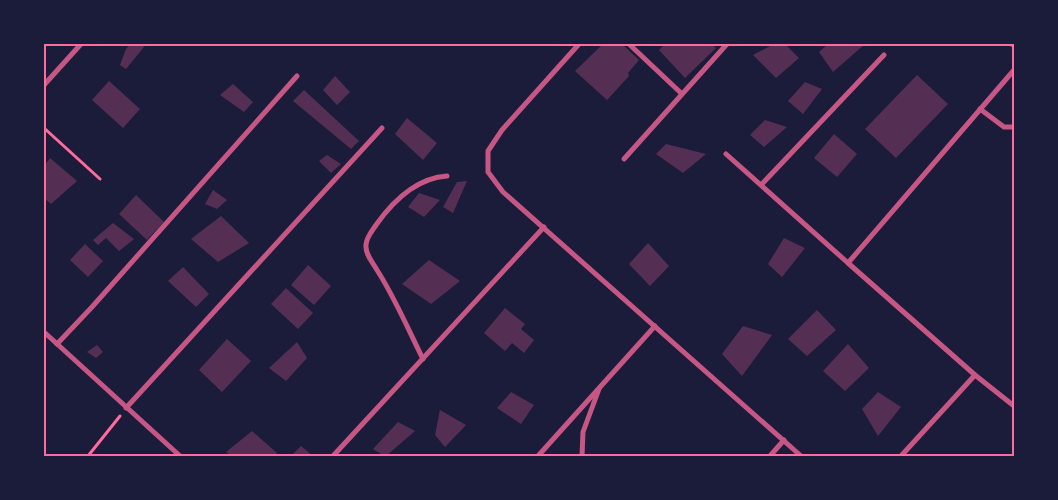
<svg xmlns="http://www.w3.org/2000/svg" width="1058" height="500" font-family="Rubik,sans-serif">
<rect width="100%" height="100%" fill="#1b1b3a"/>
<g fill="#542f53">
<polygon points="130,44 141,44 144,47 126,69 120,65 126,49"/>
<polygon points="603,44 622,44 639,60 628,73 629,76 607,100 575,71"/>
<polygon points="665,44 711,44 716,48 685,78 659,50"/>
<polygon points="774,44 785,44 799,58 776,78 753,55"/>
<polygon points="828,44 865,44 833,72 819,52"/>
<polygon points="917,75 948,104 896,158 865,129"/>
<polygon points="335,76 350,92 337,105 323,90"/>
<polygon points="109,81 140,109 123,128 92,100"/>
<polygon points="805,82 822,89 803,114 788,101"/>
<polygon points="233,84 253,102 244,112 220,95"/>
<polygon points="304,90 359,141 351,149 293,101"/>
<polygon points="407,118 437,143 423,160 395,134"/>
<polygon points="765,120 787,127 764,147 750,135"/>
<polygon points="834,134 857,154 837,177 814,158"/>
<polygon points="666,144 706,154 683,173 656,154"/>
<polygon points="327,155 341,164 331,173 319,161"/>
<polygon points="50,158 77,181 51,204 44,198 44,166"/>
<polygon points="467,181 453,213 443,207 457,182"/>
<polygon points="213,190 227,200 217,209 205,204"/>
<polygon points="419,193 440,200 424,217 408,207"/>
<polygon points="136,195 164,222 147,240 119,214"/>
<polygon points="221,216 249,243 218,262 191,239"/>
<polygon points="113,223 134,239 119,251 106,238 98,245 93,240"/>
<polygon points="784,238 805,248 782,277 768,264"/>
<polygon points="648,243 669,266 650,286 629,264"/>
<polygon points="85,244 103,261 88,277 70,260"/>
<polygon points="429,260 460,281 431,304 402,284"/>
<polygon points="308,265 331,286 314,305 291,285"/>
<polygon points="183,267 209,294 196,307 168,281"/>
<polygon points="286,288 313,313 298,329 271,304"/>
<polygon points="505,308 525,324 521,329 534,340 524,353 512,343 505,351 484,333"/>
<polygon points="817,310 836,330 807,356 788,339"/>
<polygon points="743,326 772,335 742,376 722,354"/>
<polygon points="227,339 251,361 222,392 199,370"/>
<polygon points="297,342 307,358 286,381 269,368"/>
<polygon points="848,344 869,368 845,391 823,371"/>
<polygon points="97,345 103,352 96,358 87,352"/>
<polygon points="511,392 534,405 521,424 497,408"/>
<polygon points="878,392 901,407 878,436 862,409"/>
<polygon points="440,410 466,425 445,447 435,435"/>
<polygon points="398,422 415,431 386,456 384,456 373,449"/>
<polygon points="252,431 277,453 274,456 232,456 226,452"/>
<polygon points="301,446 313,456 291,456"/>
</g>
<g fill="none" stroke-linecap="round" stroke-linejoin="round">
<g stroke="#ff6b9d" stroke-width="3">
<polyline points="44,128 100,179"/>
<polyline points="88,456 120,416"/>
</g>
<g stroke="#c65784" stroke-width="5">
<polyline points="579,44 502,130 488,151 488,172 503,192 801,456"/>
<polyline points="629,44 682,94"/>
<polyline points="1012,44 1014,46"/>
<polyline points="1014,70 848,263 975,375 1014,406"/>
<polyline points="44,85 81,44"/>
<polyline points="980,109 1004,127 1014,127"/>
<polyline points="726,154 848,263"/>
<polyline points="624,159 727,44"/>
<polyline points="762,184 884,55"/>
<polyline points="44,332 180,456"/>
<polyline points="57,344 92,307 297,76"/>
<path d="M423,359C408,329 395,298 377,270C373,263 365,254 366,245C366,238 372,231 376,225C393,201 417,178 447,176"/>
<polyline points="126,408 382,128"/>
<polyline points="333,456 544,227"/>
<polyline points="538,456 655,326"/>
<polyline points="582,456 583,432 599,389"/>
<polyline points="770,456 784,440"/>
<polyline points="901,456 975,375"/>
</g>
</g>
<rect width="1058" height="500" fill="none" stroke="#1b1b3a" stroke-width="90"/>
<rect x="45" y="45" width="968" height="410" fill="none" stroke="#ff6b9d" stroke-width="2"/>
</svg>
